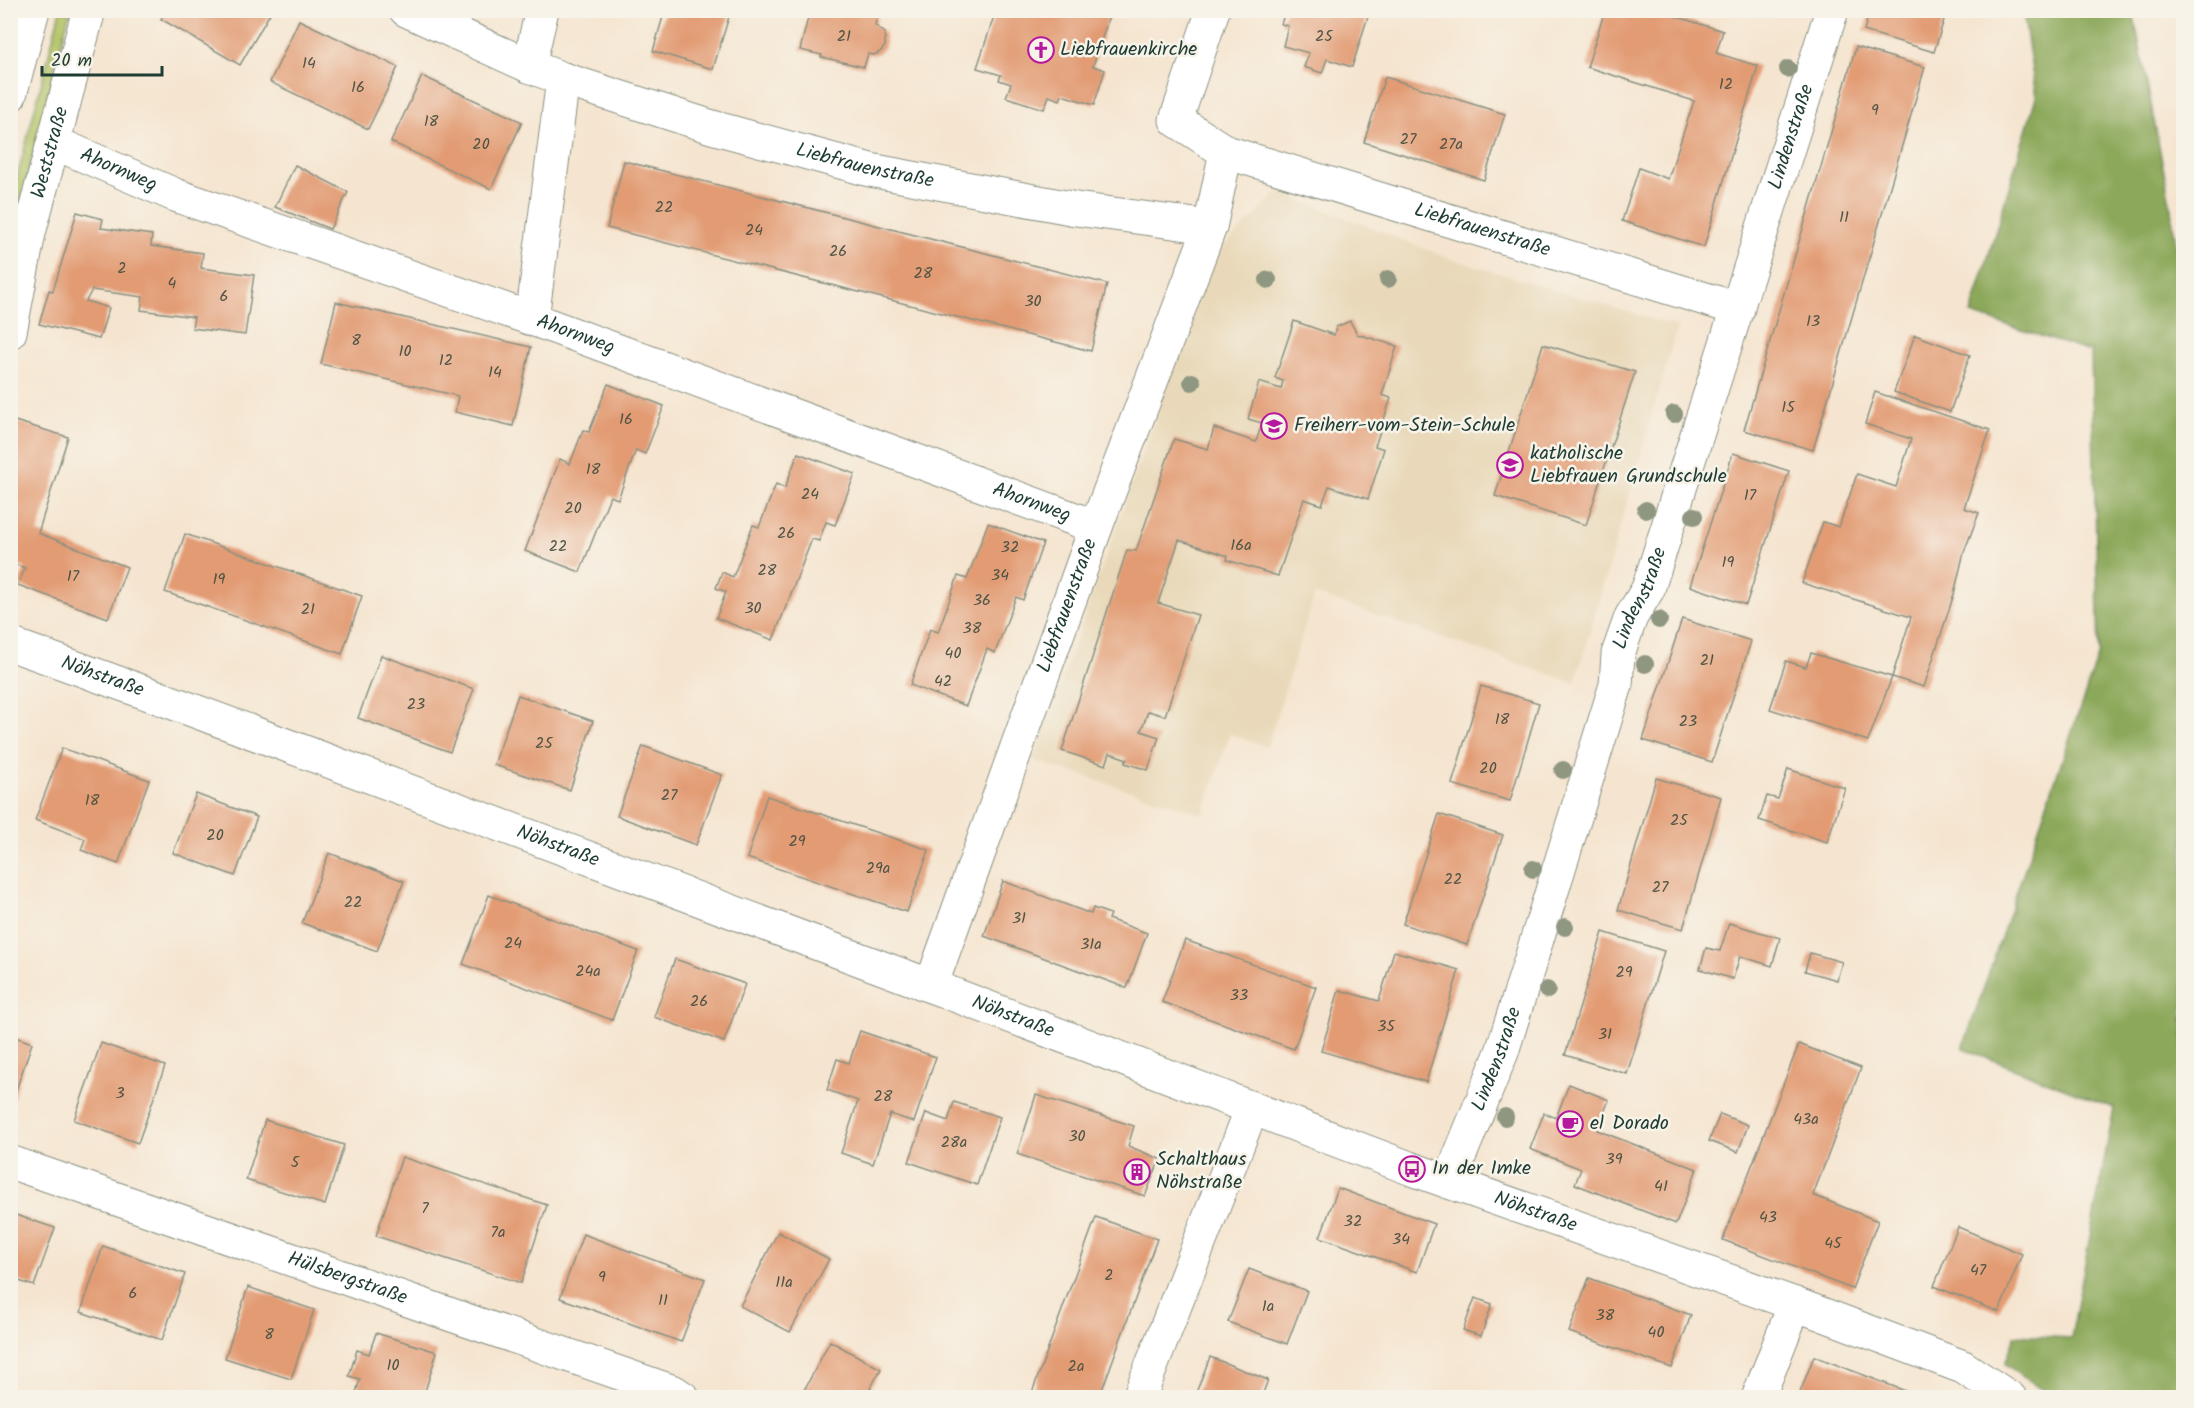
<svg xmlns="http://www.w3.org/2000/svg" width="2194" height="1408" font-family="Kalam,sans-serif">
<rect width="100%" height="100%" fill="#f7f3e8"/>
<filter id="ink" filterUnits="userSpaceOnUse"><feTurbulence type="fractalNoise" baseFrequency=".0167" numOctaves="2"/><feDisplacementMap in="SourceGraphic" scale="12" xChannelSelector="R" yChannelSelector="G"/><feConvolveMatrix kernelMatrix="1 2 1 2 8 2 1 2 1" color-interpolation-filters="sRGB"/></filter>
<filter id="wash" filterUnits="userSpaceOnUse"><feTurbulence type="fractalNoise" baseFrequency=".008" numOctaves="4" result="noise"/><feDisplacementMap in="SourceGraphic" scale="24" xChannelSelector="R" yChannelSelector="G"/><feGaussianBlur stdDeviation="1.35" result="paint"/><feColorMatrix in="noise" values="0 0 0 0 0 0 0 0 0 0 0 0 0 0 0 0 0 1.4 0 .05"/><feComposite in="paint" operator="in"/></filter>
<g filter="url(#wash)">
<rect width="100%" height="100%" fill="#f5e5d0"/>
<polygon fill="#e9d9ba" points="1279,192 1449,258 1677,327 1575,683 1315,594 1267,747 1230,734 1203,814 1033,760 1213,257"/>
<polygon fill="#b1c265" stroke="#68804c" stroke-width="1.5" points="60,11 70,11 14,227 11,226 11,201"/>
<polygon fill="#8ca85a" stroke="#567247" stroke-width="1.5" points="2023,11 2133,11 2170,203 2183,292 2183,1397 2052,1397 2005,1364 2015,1335 2071,1338 2114,1108 1963,1048 2099,653 2091,352 1971,314 2036,97"/>
<g id="blocks">
<g fill="#e29b73">
<polygon points="166,10 272,10 240,65 161,19"/>
<polygon points="665,10 731,10 713,69 653,51"/>
<polygon points="810,10 879,10 875,25 885,33 885,46 880,52 874,55 868,54 864,67 821,57 822,55 800,50"/>
<polygon points="996,10 1111,10 1093,66 1105,70 1094,105 1062,95 1060,100 1049,96 1044,109 1006,97 1011,84 999,80 1001,75 977,68"/>
<polygon points="1286,10 1370,10 1352,67 1327,59 1322,73 1304,67 1309,53 1283,46 1288,26 1281,24"/>
<polygon points="1605,10 1655,10 1723,31 1716,53 1758,66 1704,247 1622,221 1639,168 1668,179 1694,101 1587,67"/>
<polygon points="1870,10 1947,10 1934,52 1864,31"/>
<polygon points="299,20 398,67 368,129 270,82"/>
<polygon points="1856,47 1925,67 1813,450 1744,430"/>
<polygon points="422,76 522,122 491,189 391,142"/>
<polygon points="1385,77 1505,114 1484,180 1364,142"/>
<polygon points="624,161 1107,284 1091,351 607,228"/>
<polygon points="295,165 348,192 330,229 275,207"/>
<polygon points="77,212 103,219 101,228 152,235 151,246 203,253 201,268 254,275 245,335 192,328 194,317 141,310 143,297 92,290 86,301 109,308 99,339 39,324 49,290 53,291"/>
<polygon points="336,302 531,347 513,426 455,412 458,396 321,364"/>
<polygon points="1294,321 1334,335 1336,327 1350,321 1357,334 1397,346 1382,395 1391,398 1375,446 1384,449 1368,499 1329,486 1322,505 1304,499 1278,576 1227,560 1228,556 1179,540 1158,603 1198,615 1165,716 1148,711 1141,731 1159,737 1148,770 1125,763 1127,759 1110,753 1106,765 1062,751 1127,550 1136,551 1174,439 1208,449 1214,428 1256,442 1262,423 1248,419 1259,382 1281,389 1283,381 1275,378"/>
<polygon points="1915,335 1970,355 1950,412 1894,392"/>
<polygon points="1543,344 1635,372 1586,525 1495,496"/>
<polygon points="608,384 664,406 645,454 636,450 618,499 610,496 580,572 525,551 560,459 570,464 583,430 589,432"/>
<polygon points="1875,392 1990,430 1964,508 1979,513 1964,552 1954,594 1924,687 1892,677 1868,741 1770,709 1786,661 1806,667 1811,653 1892,677 1911,617 1802,583 1823,522 1839,527 1857,474 1896,487 1911,439 1865,424"/>
<polygon points="15,421 68,437 38,533 127,567 108,618 18,585 25,568 10,563 10,437"/>
<polygon points="798,453 855,474 835,525 826,522 819,541 812,539 773,640 716,618 726,592 716,588 722,572 733,577 753,525 759,527 776,484 785,488"/>
<polygon points="1733,453 1789,471 1746,605 1690,586"/>
<polygon points="988,523 1043,543 1023,600 1016,597 995,653 987,649 966,706 910,685 930,629 938,632 958,576 967,579"/>
<polygon points="185,534 362,596 342,654 165,592"/>
<polygon points="1682,619 1751,641 1712,762 1643,740"/>
<polygon points="381,655 474,689 450,752 358,718"/>
<polygon points="1481,686 1539,703 1510,801 1452,784"/>
<polygon points="518,695 593,721 570,790 494,765"/>
<polygon points="643,746 722,775 696,845 617,816"/>
<polygon points="62,748 149,780 118,864 81,850 85,839 35,820"/>
<polygon points="1788,769 1845,788 1827,842 1759,820 1767,796 1778,799"/>
<polygon points="1656,778 1721,797 1683,929 1618,910"/>
<polygon points="196,794 257,817 235,876 173,853"/>
<polygon points="767,796 929,850 907,912 747,858"/>
<polygon points="1439,814 1503,835 1467,945 1403,924"/>
<polygon points="329,853 404,881 377,951 302,923"/>
<polygon points="1003,881 1091,914 1093,908 1110,914 1108,919 1147,933 1127,988 984,936"/>
<polygon points="489,895 638,951 612,1020 463,964"/>
<polygon points="1729,923 1780,938 1772,966 1740,956 1733,979 1700,969 1706,948 1720,951"/>
<polygon points="1603,932 1664,951 1627,1074 1565,1055"/>
<polygon points="1185,940 1316,987 1294,1049 1162,1002"/>
<polygon points="1394,951 1459,970 1426,1082 1321,1051 1339,990 1379,1001"/>
<polygon points="1810,953 1842,962 1837,980 1805,971"/>
<polygon points="675,959 745,984 724,1042 654,1017"/>
<polygon points="860,1031 936,1057 914,1122 890,1114 873,1164 841,1153 858,1101 827,1090 837,1059 849,1063"/>
<polygon points="10,1035 32,1043 11,1105 10,1105"/>
<polygon points="101,1043 165,1066 138,1143 74,1120"/>
<polygon points="1799,1044 1861,1068 1813,1195 1878,1221 1852,1289 1723,1240"/>
<polygon points="1569,1084 1609,1100 1597,1130 1697,1169 1676,1224 1575,1184 1581,1169 1530,1149 1544,1113 1556,1118"/>
<polygon points="1036,1095 1134,1126 1128,1146 1160,1159 1145,1196 1017,1154"/>
<polygon points="954,1102 1000,1117 977,1185 909,1162 926,1113 948,1121"/>
<polygon points="1720,1114 1748,1125 1738,1152 1709,1141"/>
<polygon points="265,1120 344,1145 325,1205 246,1180"/>
<polygon points="402,1157 547,1205 521,1283 376,1236"/>
<polygon points="1338,1188 1434,1224 1417,1272 1320,1237"/>
<polygon points="10,1213 55,1228 34,1286 10,1278"/>
<polygon points="1096,1217 1157,1239 1099,1398 1030,1398"/>
<polygon points="1958,1227 2022,1254 1999,1312 1934,1286"/>
<polygon points="778,1232 829,1259 790,1332 740,1306"/>
<polygon points="583,1234 705,1279 681,1342 560,1298"/>
<polygon points="103,1246 185,1274 162,1340 81,1312"/>
<polygon points="1249,1269 1307,1291 1287,1344 1228,1322"/>
<polygon points="1589,1278 1691,1315 1672,1368 1569,1332"/>
<polygon points="248,1287 314,1310 291,1379 225,1358"/>
<polygon points="1475,1298 1492,1304 1481,1336 1463,1330"/>
<polygon points="376,1333 437,1352 423,1398 361,1398 355,1396 360,1379 349,1376 357,1350 369,1354"/>
<polygon points="830,1341 881,1369 865,1398 800,1398"/>
<polygon points="1814,1356 1921,1397 1921,1398 1798,1398"/>
<polygon points="1210,1357 1268,1380 1261,1398 1194,1398"/>
</g>
</g>
</g>
<g filter="url(#ink)">
<use href="#blocks" fill-opacity="0" stroke="#8a9182" stroke-width="1.5"/>
<g fill="none" stroke-linecap="round" stroke-linejoin="round">
<g stroke="#8a9182" stroke-width="35">
<g id="street">
<path id="s1" d="M406,10L529,66L563,79L712,127L870,170L1076,209L1210,227"/>
<polyline points="529,66 542,10"/>
<path id="s2" d="M55,143L175,195L532,319L1096,527"/>
<path id="s3" d="M1226,152L1738,309"/>
<polyline points="532,319 563,79"/>
<path id="s4" d="M10,332L29,233L89,10"/>
<path id="s5" d="M10,644L152,695L931,986L1412,1169L1795,1304L1963,1367L2010,1398"/>
<path id="s6" d="M931,986L1096,527L1210,227L1226,152L1176,120L1213,10"/>
<path id="s7" d="M10,1162L674,1392L683,1398"/>
<path id="s8" d="M1449,1182L1502,1052L1616,685L1618,654L1631,617L1648,589L1832,10"/>
<polyline points="1139,1398 1252,1108"/>
<polyline points="1758,1398 1795,1304"/>
</g>
</g>
<g stroke="#8a9182" stroke-width="35">
<polyline id="primary" points="10,95 33,10"/>
</g>
<use href="#street" stroke="#fff" stroke-width="33"/>
<use href="#primary" stroke="#fff" stroke-width="33"/>
</g>
<g fill="#8f9780">
<circle cx="1788" cy="69" r="9"/>
<circle cx="1388" cy="279" r="9"/>
<circle cx="1268" cy="280" r="9"/>
<circle cx="1192" cy="382" r="9"/>
<circle cx="1674" cy="414" r="9"/>
<circle cx="1646" cy="510" r="9"/>
<circle cx="1694" cy="516" r="9"/>
<circle cx="1659" cy="620" r="9"/>
<circle cx="1645" cy="664" r="9"/>
<circle cx="1563" cy="770" r="9"/>
<circle cx="1533" cy="869" r="9"/>
<circle cx="1565" cy="927" r="9"/>
<circle cx="1547" cy="990" r="9"/>
<circle cx="1505" cy="1117" r="9"/>
</g>
</g>
<defs>
<g id="church-ring" transform="scale(1.35)"><circle r="9.5" fill="#f7f3e8" stroke="#b5179e" stroke-width="1.5"/><path d="M-1.2-6h2.4v3.5h3.3v2.4h-3.3V6h-2.4V-.1h-3.3v-2.4h3.3Z" fill="#b5179e"/></g>
<g id="school-ring" transform="scale(1.35)"><circle r="9.5" fill="#f7f3e8" stroke="#b5179e" stroke-width="1.5"/><path d="M0-5L7-2L0 1L-7-2ZM-4 1L0 2.5L4 1V4Q0 6-4 4Z" fill="#b5179e"/></g>
<g id="cafe-ring" transform="scale(1.35)"><circle r="9.5" fill="#f7f3e8" stroke="#b5179e" stroke-width="1.5"/><path d="M-5.5-4.5H6V0H3Q3 3.5 0 3.5H-2.5Q-5.5 3.5-5.5 0ZM3-3.2v2h1.7v-2ZM-6 4.5H4V6H-6Z" fill="#b5179e"/></g>
<g id="bus-ring" transform="scale(1.35)"><circle r="9.5" fill="#f7f3e8" stroke="#b5179e" stroke-width="1.5"/><path d="M-5-6H5V4H4V6H2V4H-2V6H-4V4H-5ZM-3.5-4V0h7V-4ZM-3.5 1.2v1.5H-2V1.2ZM2 1.2v1.5H3.5V1.2Z" fill="#b5179e"/></g>
<g id="building-ring" transform="scale(1.35)"><circle r="9.5" fill="#f7f3e8" stroke="#b5179e" stroke-width="1.5"/><path d="M-4-6H4V6H1V3H-1V6H-4ZM-2.5-4.3h1.7v1.8h-1.7ZM.8-4.3h1.7v1.8H.8ZM-2.5-1h1.7V.8h-1.7ZM.8-1h1.7V.8H.8Z" fill="#b5179e"/></g>
</defs>
<g fill-rule="evenodd">
<use href="#church-ring" x="1041" y="50"/>
<use href="#school-ring" x="1274" y="426"/>
<use href="#school-ring" x="1510" y="465"/>
<use href="#cafe-ring" x="1570" y="1124"/>
<use href="#bus-ring" x="1412" y="1169"/>
<use href="#building-ring" x="1137" y="1172"/>
</g>
<g text-anchor="middle" dominant-baseline="central" stroke-width="5" stroke-linejoin="round" paint-order="stroke">
<g font-size="16" fill="#505444">
<text x="844" y="36">21</text>
<text x="1324" y="36">25</text>
<text x="309" y="63">14</text>
<text x="1726" y="84">12</text>
<text x="358" y="87">16</text>
<text x="1875" y="110">9</text>
<text x="431" y="121">18</text>
<text x="1408" y="139">27</text>
<text x="481" y="144">20</text>
<text x="1451" y="144">27a</text>
<text x="664" y="207">22</text>
<text x="1844" y="217">11</text>
<text x="754" y="230">24</text>
<text x="838" y="251">26</text>
<text x="122" y="268">2</text>
<text x="923" y="273">28</text>
<text x="172" y="283">4</text>
<text x="224" y="296">6</text>
<text x="1033" y="301">30</text>
<text x="1813" y="321">13</text>
<text x="356" y="340">8</text>
<text x="405" y="351">10</text>
<text x="446" y="360">12</text>
<text x="495" y="372">14</text>
<text x="1788" y="407">15</text>
<text x="626" y="419">16</text>
<text x="593" y="469">18</text>
<text x="810" y="494">24</text>
<text x="1750" y="495">17</text>
<text x="573" y="508">20</text>
<text x="786" y="533">26</text>
<text x="1241" y="545">16a</text>
<text x="558" y="546">22</text>
<text x="1010" y="547">32</text>
<text x="1728" y="562">19</text>
<text x="767" y="570">28</text>
<text x="1000" y="575">34</text>
<text x="73" y="576">17</text>
<text x="219" y="579">19</text>
<text x="982" y="600">36</text>
<text x="753" y="608">30</text>
<text x="308" y="609">21</text>
<text x="972" y="628">38</text>
<text x="953" y="653">40</text>
<text x="1707" y="660">21</text>
<text x="943" y="681">42</text>
<text x="416" y="704">23</text>
<text x="1502" y="719">18</text>
<text x="1688" y="721">23</text>
<text x="544" y="743">25</text>
<text x="1488" y="768">20</text>
<text x="669" y="795">27</text>
<text x="92" y="800">18</text>
<text x="1679" y="820">25</text>
<text x="215" y="835">20</text>
<text x="797" y="841">29</text>
<text x="878" y="868">29a</text>
<text x="1453" y="879">22</text>
<text x="1660" y="887">27</text>
<text x="353" y="902">22</text>
<text x="1019" y="918">31</text>
<text x="513" y="943">24</text>
<text x="1091" y="944">31a</text>
<text x="588" y="971">24a</text>
<text x="1624" y="972">29</text>
<text x="1239" y="995">33</text>
<text x="699" y="1001">26</text>
<text x="1386" y="1026">35</text>
<text x="1605" y="1034">31</text>
<text x="120" y="1093">3</text>
<text x="883" y="1096">28</text>
<text x="1806" y="1119">43a</text>
<text x="1077" y="1136">30</text>
<text x="954" y="1142">28a</text>
<text x="1614" y="1159">39</text>
<text x="295" y="1162">5</text>
<text x="1661" y="1186">41</text>
<text x="425" y="1208">7</text>
<text x="1768" y="1217">43</text>
<text x="1353" y="1221">32</text>
<text x="498" y="1232">7a</text>
<text x="1401" y="1239">34</text>
<text x="1833" y="1243">45</text>
<text x="1978" y="1270">47</text>
<text x="1109" y="1275">2</text>
<text x="602" y="1277">9</text>
<text x="784" y="1282">11a</text>
<text x="133" y="1293">6</text>
<text x="663" y="1300">11</text>
<text x="1268" y="1306">1a</text>
<text x="1605" y="1315">38</text>
<text x="1656" y="1332">40</text>
<text x="269" y="1334">8</text>
<text x="393" y="1365">10</text>
<text x="1076" y="1366">2a</text>
</g>
<g font-size="20" fill="#1f3d34" stroke="#f7f3e8" text-anchor="start">
<text x="1060" y="50">Liebfrauenkirche</text>
<text x="1294" y="426">Freiherr-vom-Stein-Schule</text>
<text x="1530" y="454">katholische<tspan x="1530" dy="23">Liebfrauen Grundschule</tspan></text>
<text x="1590" y="1124">el Dorado</text>
<text x="1156" y="1160">Schalthaus<tspan x="1156" dy="23">Nöhstraße</tspan></text>
<text x="1432" y="1169">In der Imke</text>
</g>
<g font-size="20" fill="#1f3d34" stroke="#f7f3e8">
<text stroke="none"><textPath href="#s8" startOffset="1102">Lindenstraße</textPath></text>
<text stroke="none"><textPath href="#s4" startOffset="184">Weststraße</textPath></text>
<text stroke="none"><textPath href="#s1" startOffset="486">Liebfrauenstraße</textPath></text>
<text stroke="none"><textPath href="#s2" startOffset="69">Ahornweg</textPath></text>
<text stroke="none"><textPath href="#s3" startOffset="268">Liebfrauenstraße</textPath></text>
<text stroke="none"><textPath href="#s2" startOffset="555">Ahornweg</textPath></text>
<text stroke="none"><textPath href="#s2" startOffset="1041">Ahornweg</textPath></text>
<text stroke="none"><textPath href="#s8" startOffset="616">Lindenstraße</textPath></text>
<text stroke="none"><textPath href="#s6" startOffset="404">Liebfrauenstraße</textPath></text>
<text stroke="none"><textPath href="#s5" startOffset="98">Nöhstraße</textPath></text>
<text stroke="none"><textPath href="#s5" startOffset="584">Nöhstraße</textPath></text>
<text stroke="none"><textPath href="#s5" startOffset="1070">Nöhstraße</textPath></text>
<text stroke="none"><textPath href="#s8" startOffset="132">Lindenstraße</textPath></text>
<text stroke="none"><textPath href="#s5" startOffset="1628">Nöhstraße</textPath></text>
<text stroke="none"><textPath href="#s7" startOffset="357">Hülsbergstraße</textPath></text>
</g>
</g>
<rect width="2194" height="1408" fill="none" stroke="#f7f3e8" stroke-width="36"/>
<path d="M42 66v9h120v-9" fill="none" stroke="#1f3d34" stroke-width="3"/>
<text x="51" y="66" font-size="18" fill="#1f3d34" stroke="#f7f3e8" stroke-width="4.5" paint-order="stroke">20 m</text>
</svg>
